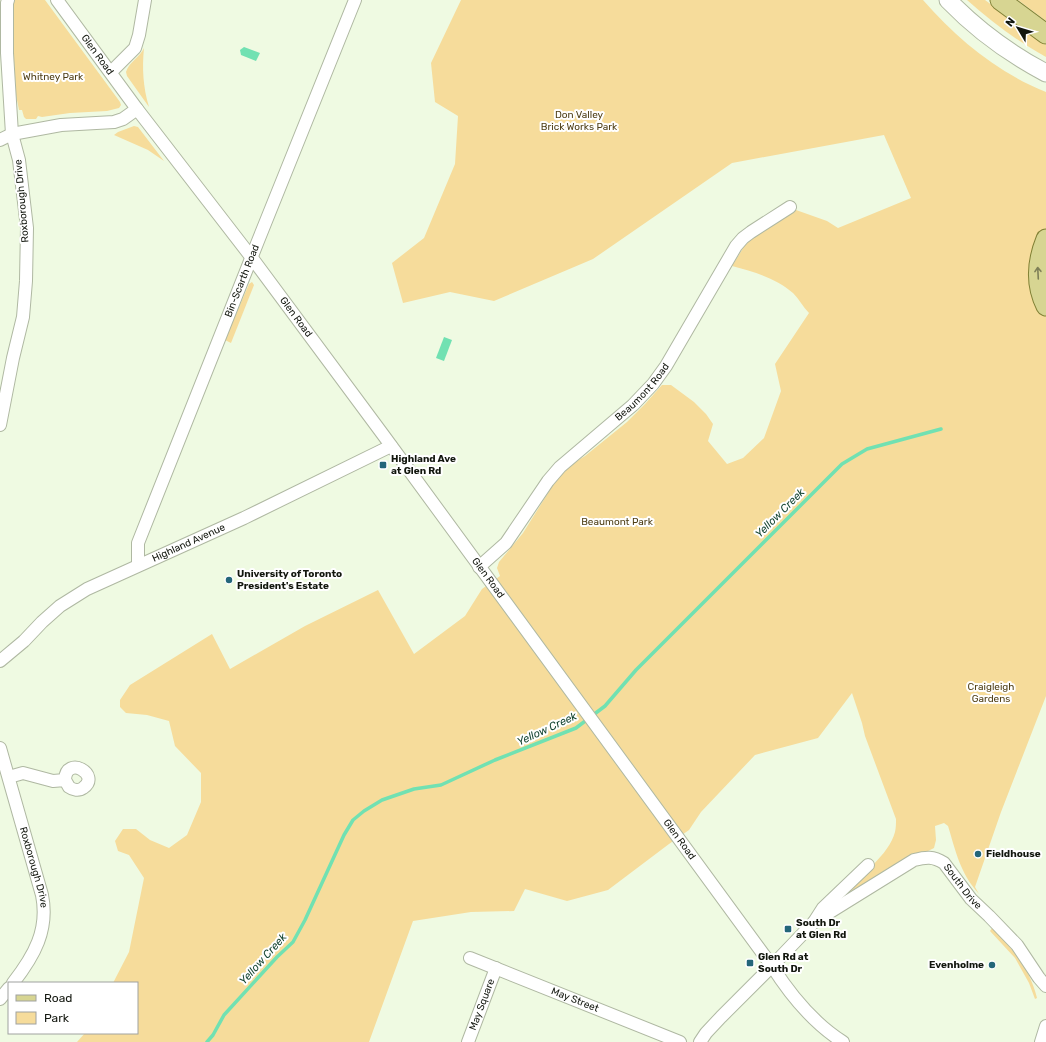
<svg xmlns="http://www.w3.org/2000/svg" width="1046" height="1042" font-family="Rubik,sans-serif">
<rect width="100%" height="100%" fill="#effae2"/>
<g fill="#f6dc9b">
<polygon points="14,0 45,0 120,102 121,105 119,108 107,111 70,113 42,117 38,116 36,119 26,119 24,117 22,110 19,110 16,95 14,61 12,8"/>
<path d="M461,0H923C958,40 997,72 1046,92V696L1001,812L975,887L979,894C960,873 956,852 948,826L944,823L935,826L936,840L934,848L928,851L910,856L845,895L843,892C860,876 889,855 895,832C896,828 896,823 896,819L865,736L862,723L852,693L818,738L755,755L701,812L689,830L669,844L608,890L567,901L525,889L514,911L471,912L413,921L369,1042H77L85,1033H137V983H113L129,952L144,878L129,855L118,851L115,841L123,829H136L150,840L169,848L187,835L201,802V773L175,746L169,721L147,715L126,713L120,707V700L130,685L212,634L230,669L305,626L378,590L414,654L465,616L482,589L500,576L497,568L499,562L523,533L553,485L569,466L585,456L627,422L645,404L662,385H671L694,402L706,414L713,424L708,441L727,464L743,458L764,438L781,391L775,364L809,313C803,307 799,299 793,293C776,278 754,272 732,266L745,245L756,234L796,210L827,221L838,228L911,198L884,135L732,163L593,259L494,301L450,292L403,303L392,263L424,238L455,164L458,116L435,102L431,63Z"/>
<path d="M967,0H985L1046,45V57C1017,41 992,22 967,0Z"/>
<polygon points="1018,0 1046,0 1046,21"/>
<path d="M144,48C142,68 143,87 149,107L127,76L126,72C129,62 140,57 144,48Z"/>
<polygon points="134,126 138,127 164,161 148,150 114,135 118,132"/>
<polygon points="252,282 254,285 231,343 225,340 249,284"/>
<path d="M992,928C1013,949 1030,969 1037,998L1035,999L1029,983L1015,958L990,931Z"/>
</g>
<g fill="#71e1b2">
<polygon points="244,47 260,53 256,61 241,55 240,50"/>
<polygon points="444,337 452,340 444,361 436,358"/>
</g>
<g fill="none" stroke-linecap="round" stroke-linejoin="round">
<polyline stroke="#71e1b2" stroke-width="3.5" points="207,1042 213,1035 224,1015 277,957 293,942 305,920 344,835 353,820 364,811 382,800 414,789 441,785 495,760 576,728 605,706 636,670 842,464 867,449 941,429"/>
<g stroke="#afb8a2" stroke-width="14">
<g id="minor">
<path id="s1" d="M57,0L137,109L252,258L384,436L772,966C791,996 813,1023 843,1042"/>
<polyline points="111,72 135,48 139,35 145,0"/>
<polyline points="0,140 12,134 61,125 114,122 123,119 137,109"/>
<polyline points="0,425 13,358 23,317 26,281 27,228 19,160 12,134 7,53 7,3 8,0"/>
<path id="s2" d="M138,565V543L258,241L355,0"/>
<path id="s3" d="M479,567L506,543L548,481L560,467L633,405L653,384L666,366L736,246L743,238L751,232L790,207"/>
<path id="s4" d="M0,661L24,641L42,622L60,606L87,589L244,518L391,446"/>
<path id="s5" d="M0,748L42,895C49,930 34,956 13,983"/>
<path d="M9,777L23,773L53,781L65,780L69,787C73,790 79,791 83,788C102,775 66,754 65,780"/>
<path id="s6" d="M814,922L914,860C926,857 933,856 944,863L971,899L989,916L1017,945L1039,978L1046,986"/>
<path id="s7" d="M470,958L680,1042"/>
<polyline points="0,999 9,988"/>
<path id="s8" d="M468,1042L496,968"/>
<polyline points="700,1042 706,1033 721,1017 772,966 814,922 823,908 868,865"/>
<polyline points="1041,1042 1046,1026"/>
</g>
</g>
<g stroke="#afb8a2" stroke-width="19">
<path id="secondary" d="M948,0C977,30 1010,54 1046,73"/>
</g>
<g stroke="#818035" stroke-width="21">
<g id="primary">
<polyline points="1000,0 1046,34"/>
<path d="M1046,239C1037,261 1035,284 1046,306"/>
</g>
</g>
<use href="#minor" stroke="#fff" stroke-width="12"/>
<use href="#secondary" stroke="#fff" stroke-width="17"/>
<use href="#primary" stroke="#d7d592" stroke-width="19"/>
</g>
<defs><path id="oneway-shaft" d="M-6 0H5M1.5-3L5.5 0L1.5 3" fill="none" stroke-width="1.6" stroke-linecap="round" stroke-linejoin="round"/></defs>
<use stroke="#7e7f57" href="#oneway-shaft" transform="translate(1038 273) rotate(-93)"/>
<g fill="#24667a" stroke="#fff" stroke-width="1.5">
<rect x="379" y="461" width="8" height="8" rx="2"/>
<circle cx="229" cy="580" r="4"/>
<circle cx="978" cy="854" r="4"/>
<rect x="784" y="925" width="8" height="8" rx="2"/>
<rect x="746" y="959" width="8" height="8" rx="2"/>
<circle cx="992" cy="965" r="4"/>
</g>
<g text-anchor="middle" dominant-baseline="central" stroke-width="4" stroke-linejoin="round" paint-order="stroke">
<g font-size="10" fill="#12160e" stroke="#fff">
<text stroke="none"><textPath href="#s1" startOffset="68">Glen Road</textPath></text>
<text transform="translate(22 201) rotate(-95)">Roxborough Drive</text>
<text stroke="none"><textPath href="#s2" startOffset="304">Bin-Scarth Road</textPath></text>
<text stroke="none"><textPath href="#s1" startOffset="397">Glen Road</textPath></text>
<text stroke="none"><textPath href="#s3" startOffset="241">Beaumont Road</textPath></text>
<text stroke="none"><textPath href="#s4" startOffset="225">Highland Avenue</textPath></text>
<text stroke="none"><textPath href="#s1" startOffset="721">Glen Road</textPath></text>
<text stroke="none"><textPath href="#s1" startOffset="1045">Glen Road</textPath></text>
<text stroke="none"><textPath href="#s5" startOffset="124">Roxborough Drive</textPath></text>
<text stroke="none"><textPath href="#s6" startOffset="179">South Drive</textPath></text>
<text stroke="none"><textPath href="#s7" startOffset="113">May Street</textPath></text>
<text stroke="none"><textPath href="#s8" startOffset="40">May Square</textPath></text>
</g>
<g font-size="10" fill="#4d3d14" stroke="#fff">
<text x="53" y="77">Whitney Park</text>
<text x="579" y="115">Don Valley<tspan x="579" dy="12">Brick Works Park</tspan></text>
<text x="617" y="522">Beaumont Park</text>
<text x="991" y="687">Craigleigh<tspan x="991" dy="12">Gardens</tspan></text>
</g>
<g font-size="10" font-weight="bold" fill="#12160e" stroke="#fff" text-anchor="start">
<text x="391" y="459">Highland Ave<tspan x="391" dy="12">at Glen Rd</tspan></text>
<text x="237" y="574">University of Toronto<tspan x="237" dy="12">President's Estate</tspan></text>
<text x="986" y="854">Fieldhouse</text>
<text x="796" y="923">South Dr<tspan x="796" dy="12">at Glen Rd</tspan></text>
<text x="758" y="957">Glen Rd at<tspan x="758" dy="12">South Dr</tspan></text>
<text x="984" y="965" text-anchor="end">Evenholme</text>
</g>
<g font-size="11" font-style="italic" fill="#164633" stroke="#fff">
<text transform="translate(780 513) rotate(-45)">Yellow Creek</text>
<text transform="translate(547 729) rotate(-25)">Yellow Creek</text>
<text transform="translate(263 959) rotate(-48)">Yellow Creek</text>
</g>
</g>
<rect x="8" y="982" width="130" height="52" fill="#ffffff" stroke="#a0a29f"/>
<rect x="16" y="995" width="20" height="6" fill="#d7d592" stroke="#a0a29f"/>
<text x="44" y="1002" font-size="12" fill="#12160e">Road</text>
<rect x="16" y="1012" width="20" height="12" fill="#f6dc9b" stroke="#a0a29f"/>
<text x="44" y="1022" font-size="12" fill="#12160e">Park</text>
<g transform="translate(1018 28) rotate(308)" stroke="#ffffff" stroke-width="3" paint-order="stroke">
<path d="M0-3L7 15L0 10L-7 15Z" fill="#12160e"/>
<text y="-6" font-size="11" font-weight="bold" text-anchor="middle" fill="#12160e">N</text>
</g>
</svg>
